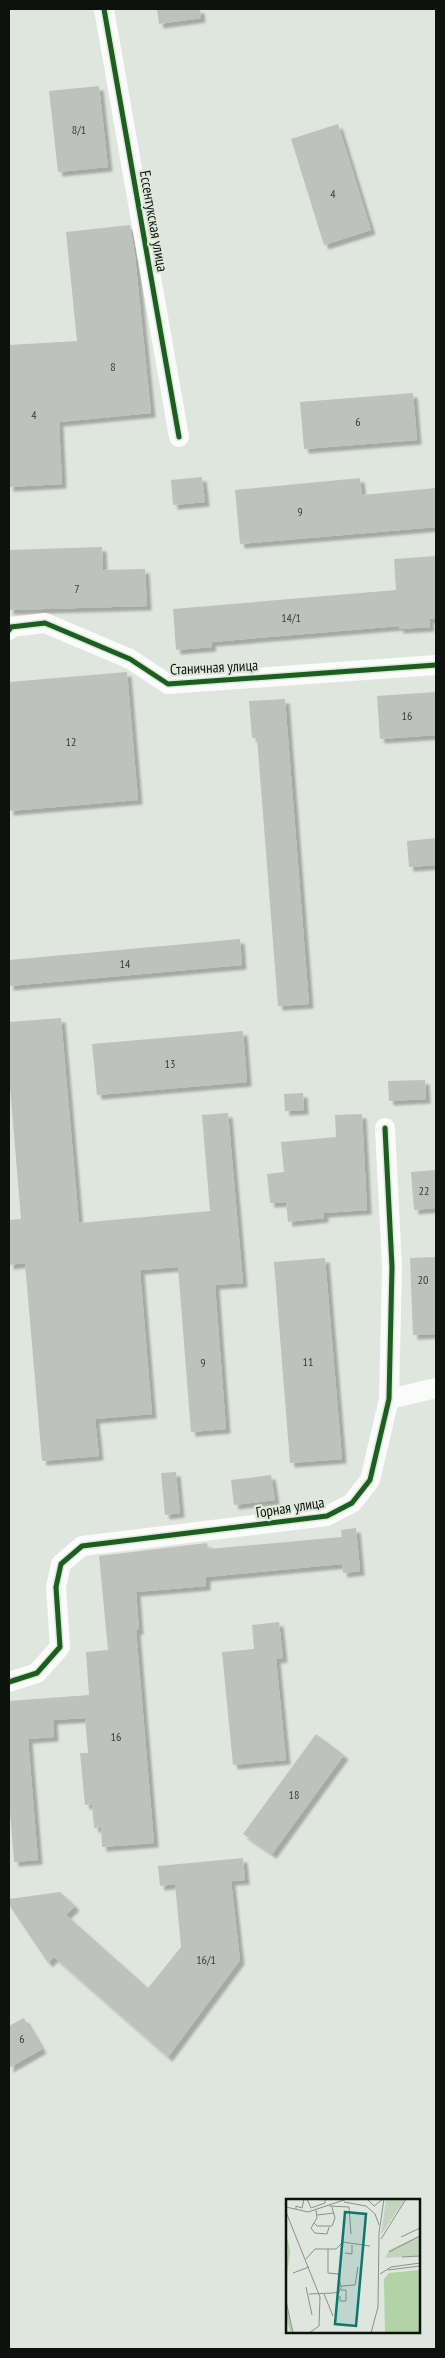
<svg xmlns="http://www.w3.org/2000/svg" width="445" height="2358" font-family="'PT Sans Narrow',sans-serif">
<defs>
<filter id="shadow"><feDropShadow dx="4.5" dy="4.5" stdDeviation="1" flood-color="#0004"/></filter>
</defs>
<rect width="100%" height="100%" fill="#dfe6de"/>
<g fill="#bdc2bc" filter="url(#shadow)">
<polygon points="157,9 200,9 201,18 159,24"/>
<polygon points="99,86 108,167 58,172 49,91"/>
<polygon points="338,124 371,230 324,245 291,139"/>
<polygon points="130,225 135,256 151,413 59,422 62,484 9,487 9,345 77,341 66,232"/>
<polygon points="413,393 417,440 304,449 300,402"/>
<polygon points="202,477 205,502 173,505 171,480"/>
<polygon points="360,478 362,495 436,488 436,527 240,544 235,490"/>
<polygon points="102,547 103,570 145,569 147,606 9,610 9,550"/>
<polygon points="436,556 436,618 429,619 430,627 399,629 399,626 211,642 212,647 176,650 173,609 396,590 394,559"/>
<polygon points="127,672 138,800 9,811 9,682"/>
<polygon points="436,692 436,735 380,739 377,696"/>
<polygon points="285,699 309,1004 278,1006 257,738 252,738 249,701"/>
<polygon points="436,838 436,865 409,867 407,841"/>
<polygon points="240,939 242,965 9,986 9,960"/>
<polygon points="61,1018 79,1223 210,1211 202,1115 228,1113 243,1283 215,1285 226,1429 191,1432 178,1267 140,1270 152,1414 95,1419 99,1456 42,1461 25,1263 9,1265 9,1220 21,1219 9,1075 9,1022"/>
<polygon points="243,1031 247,1082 97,1095 92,1044"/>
<polygon points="425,1080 426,1099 389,1101 388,1081"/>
<polygon points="303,1093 304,1110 285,1111 284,1094"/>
<polygon points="362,1114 367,1210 324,1213 324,1218 288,1222 286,1202 270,1203 267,1174 284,1172 281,1142 336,1137 335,1115"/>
<polygon points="436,1170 436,1208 414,1210 411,1172"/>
<polygon points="435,1257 436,1334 413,1335 410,1258"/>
<polygon points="325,1258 342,1459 290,1463 274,1262"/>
<polygon points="176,1472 180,1513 165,1515 161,1473"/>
<polygon points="271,1475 275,1500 234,1505 231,1480"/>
<polygon points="356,1528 360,1571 343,1573 342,1564 206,1577 206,1586 136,1592 139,1630 136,1630 154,1843 102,1847 101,1827 94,1828 92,1804 85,1805 80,1753 88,1753 85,1718 53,1720 54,1737 28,1739 38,1860 14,1862 9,1799 9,1701 89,1695 86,1652 108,1650 99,1556 207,1543 208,1549 342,1537 341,1530"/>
<polygon points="279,1622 283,1658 276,1659 286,1760 233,1765 222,1652 254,1649 252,1625"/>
<polygon points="316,1734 344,1755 272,1854 243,1834"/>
<polygon points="243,1858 245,1880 231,1881 240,1960 168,2057 54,1957 48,1963 9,1905 9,1899 60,1892 75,1906 66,1915 148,1988 181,1947 175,1884 160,1886 158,1866"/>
<polygon points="24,2018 42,2049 9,2068 9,2026"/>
</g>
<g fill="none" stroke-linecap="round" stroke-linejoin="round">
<g stroke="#fafbfa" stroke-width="20">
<polyline points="104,9 179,437"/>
<polyline points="9,630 11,627 45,623 130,659 168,684 436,665"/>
<polyline points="389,1399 436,1388"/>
<polyline points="9,1682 37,1673 60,1647 56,1587 61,1564 82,1546 327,1516 352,1503 370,1480 389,1399 392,1267 385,1128"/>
</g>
<g stroke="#dee9da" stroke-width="8">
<g id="cycleway">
<polyline points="104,9 179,437"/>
<polyline points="9,630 11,627 45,623 130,659 168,684 436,665"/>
<polyline points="9,1682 37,1673 60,1647 56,1587 61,1564 82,1546 327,1516 352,1503 370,1480 389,1399 392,1267 385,1128"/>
</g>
</g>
<use href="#cycleway" stroke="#1b5e20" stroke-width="5"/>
</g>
<g text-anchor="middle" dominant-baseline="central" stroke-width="4.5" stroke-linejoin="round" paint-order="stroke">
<g font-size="12" fill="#3a3e39">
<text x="79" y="129">8/1</text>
<text x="333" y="193">4</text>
<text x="113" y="366">8</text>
<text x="34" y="414">4</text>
<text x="358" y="421">6</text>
<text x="300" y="511">9</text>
<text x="77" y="588">7</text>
<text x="291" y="617">14/1</text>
<text x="407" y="715">16</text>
<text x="71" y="741">12</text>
<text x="125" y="963">14</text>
<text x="170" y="1063">13</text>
<text x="424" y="1190">22</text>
<text x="423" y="1279">20</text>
<text x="308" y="1361">11</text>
<text x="203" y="1362">9</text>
<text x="116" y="1736">16</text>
<text x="294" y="1794">18</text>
<text x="206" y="1959">16/1</text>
<text x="22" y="2038">6</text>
</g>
<g font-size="15" fill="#0e120d" stroke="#dee9da">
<text transform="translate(154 221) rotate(80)">Ессентукская улица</text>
<text transform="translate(214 667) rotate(-3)">Станичная улица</text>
<text transform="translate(290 1507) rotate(-9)">Горная улица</text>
</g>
</g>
<g transform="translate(286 2199)">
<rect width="134" height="134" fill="#dfe6de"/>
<path d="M100,0H119L95,36ZM134,36V57L99,59L103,51Z" fill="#c2d5bc"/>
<path d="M134,71V134H99L98,80L103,74Z" fill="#b2d2a7"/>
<path fill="none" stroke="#b2d2a7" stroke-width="2.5" d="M0,39L3,52L0,73M0,111L5,132"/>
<path fill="none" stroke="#8b918a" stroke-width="1" d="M21,0L25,9L39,4V0M81,0L88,7L97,0M58,3L80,7L89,15L93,26M43,7L63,8L65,35M0,8L22,13L61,0M10,10V7L16,9L18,0M30,11L31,19L25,29L29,34L41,35L43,28M0,13L34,98L33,127L23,134M31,16L48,14M28,24L31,27H46L49,19L46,8M115,38L134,29M95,40L120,0M42,50V74L52,75L55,88M103,53L134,37M59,54L66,55V46M116,58L134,57M20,60L29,50H50L57,43L84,47M102,71L134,67M7,74L23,68M94,75L105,68L134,64M20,88L26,116M23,95L47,94L53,93L56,87L69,86L72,68M38,95L47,117M54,97V102H60V91H55M0,102L7,134M85,134L92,108L93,34L98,0"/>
<path fill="#0f766e" fill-opacity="0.15" stroke="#0f766e" stroke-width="2.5" d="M59,13L80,15L70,127L49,125Z"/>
<rect width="134" height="134" fill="none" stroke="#0e120d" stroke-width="2.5"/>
</g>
<rect width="445" height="2358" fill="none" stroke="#0e120d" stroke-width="20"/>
</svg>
